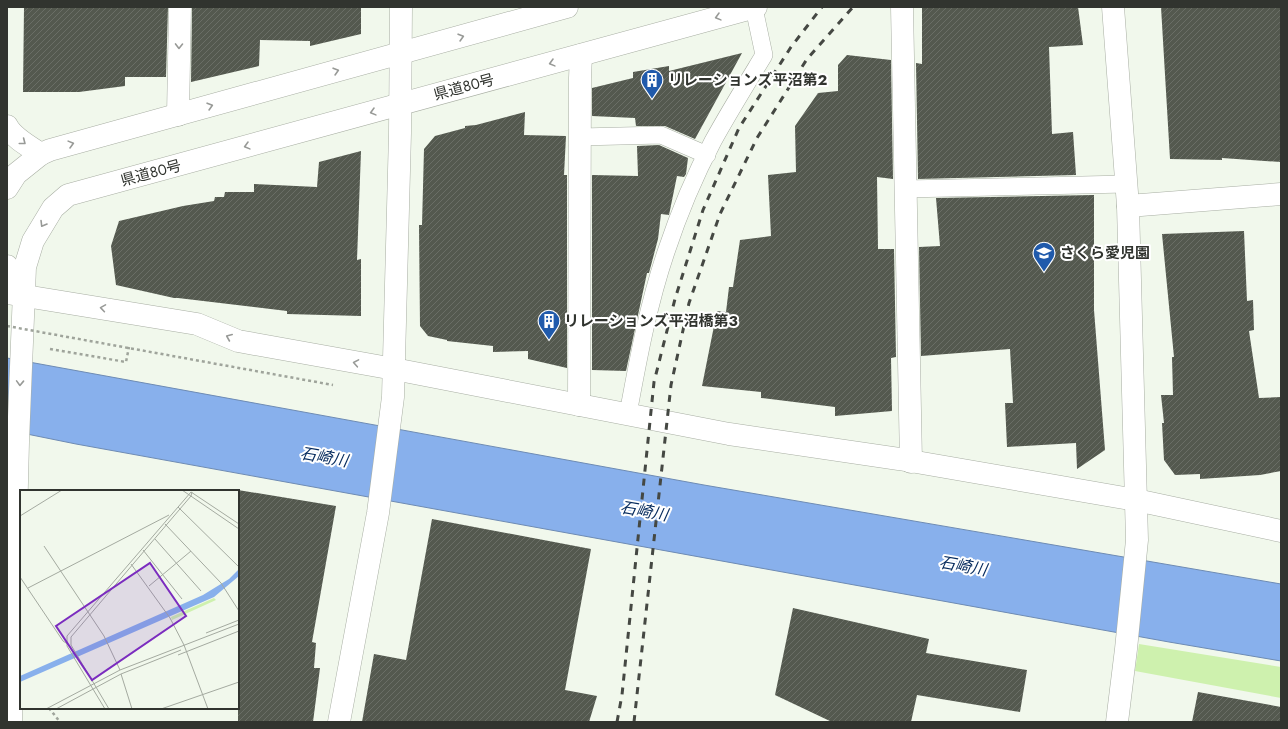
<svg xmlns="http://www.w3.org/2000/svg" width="1288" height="729" font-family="Jost,'Noto Sans JP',sans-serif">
<defs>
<pattern id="building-hatch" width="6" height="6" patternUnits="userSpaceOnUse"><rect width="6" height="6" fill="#54594f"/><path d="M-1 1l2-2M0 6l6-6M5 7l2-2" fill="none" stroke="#6a6e66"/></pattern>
</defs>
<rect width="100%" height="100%" fill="#f1f8ec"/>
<polygon fill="#cef1ae" points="1139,644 1281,667 1281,698 1135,671"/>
<polygon fill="#88b0ec" stroke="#6e8bb3" points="7,358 704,485 1281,584 1281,661 1169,642 76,444 7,430"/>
<g fill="url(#building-hatch)">
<polygon points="24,7 168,7 166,77 125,77 125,86 79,92 23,92"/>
<polygon points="192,7 361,7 361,34 310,46 310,41 260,40 259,66 191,82"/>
<polygon points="922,7 1078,7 1083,45 1049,47 1052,134 1073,132 1076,175 918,179 916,63 922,64"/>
<polygon points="1161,7 1281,7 1281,162 1222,158 1222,160 1170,159"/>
<polygon points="742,53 695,139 665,126 636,126 635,118 592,116 592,88 633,78 633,72 669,66 669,71"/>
<polygon points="847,55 891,60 893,179 877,177 878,249 894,249 896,357 891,358 892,411 835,416 835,407 761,398 761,392 702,386 717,311 726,312 729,287 733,287 740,240 771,236 768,175 796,172 795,126 818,93 838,91 838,65"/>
<polygon points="525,112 524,135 566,136 564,175 567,175 567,368 528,359 528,351 493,352 493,346 447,341 447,340 428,336 420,326 419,225 422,225 424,149 435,136 465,128 465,126 476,125"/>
<polygon points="659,145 688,158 686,174 684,177 677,176 669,215 661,214 658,239 649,273 647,273 626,371 592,370 592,175 638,176 637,146"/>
<polygon points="361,151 357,260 361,259 361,316 287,314 287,311 178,298 174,298 116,285 111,246 119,221 183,206 214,201 215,197 224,197 225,192 254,192 254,184 317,187 319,162"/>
<polygon points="1094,195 1094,310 1105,450 1077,469 1076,443 1007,447 1005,403 1013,403 1010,349 921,356 919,247 940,246 936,198"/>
<polygon points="1244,231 1247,301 1253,300 1254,330 1249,331 1259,398 1281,397 1281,471 1260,475 1200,479 1200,474 1175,475 1164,460 1162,423 1164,423 1161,395 1173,395 1172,357 1174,357 1162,234"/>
<polygon points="238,490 336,506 312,642 316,643 314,668 320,668 313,722 238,722"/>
<polygon points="432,519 591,549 565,690 597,696 589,722 362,722 374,654 406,660"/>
<polygon points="793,608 929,639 926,653 1027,670 1020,712 917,695 911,722 832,722 775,695"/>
<polygon points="1198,692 1281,707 1281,722 1192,722"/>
</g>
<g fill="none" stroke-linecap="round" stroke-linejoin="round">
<g stroke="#a8aea3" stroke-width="18">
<g id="lane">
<polyline points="580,137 661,135 707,155"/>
<polyline points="906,189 1126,184"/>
<path d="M628,414C638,360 648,305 666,252C678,216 695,175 713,141C729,112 747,83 764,55L754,8"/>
</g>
</g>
<g stroke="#a8aea3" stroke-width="23">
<g id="street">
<polyline points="902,7 911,462"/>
<polyline points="178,115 180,7"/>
<path d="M7,126C13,138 30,147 41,154"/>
<polyline points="7,293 197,324 238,341 394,369 729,434 899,459 1136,500 1281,531"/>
<polyline points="579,405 580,78 581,55"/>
</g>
</g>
<g stroke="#a8aea3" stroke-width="23">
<g id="secondary">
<polyline points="1113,7 1128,206 1137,540 1126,649 1117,722"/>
<polyline points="1128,206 1281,194"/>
<polyline points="7,266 23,296"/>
<polyline points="339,722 378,513 393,397 400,133 401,7"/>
</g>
</g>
<g stroke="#a8aea3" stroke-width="23">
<g id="primary">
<polyline points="7,188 16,174 41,154 50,150 567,7"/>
<polyline points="11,722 18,442 25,267 33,241 53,208 68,195 756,7"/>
</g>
</g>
<g stroke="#9fa49b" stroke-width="2.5" stroke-dasharray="3 3" stroke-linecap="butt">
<polyline points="50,349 126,362 129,347"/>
<polyline points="49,708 60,722"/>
</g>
<use href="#lane" stroke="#fff" stroke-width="17"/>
<use href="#street" stroke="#fff" stroke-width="22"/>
<use href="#secondary" stroke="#fff" stroke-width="22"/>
<use href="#primary" stroke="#fff" stroke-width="22"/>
<g stroke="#454843" stroke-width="3" stroke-dasharray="7 7" stroke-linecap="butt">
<polyline points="617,722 622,695 654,382 675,299 703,210 739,128 791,47 822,7"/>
<polyline points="634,722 671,385 689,303 720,214 757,138 807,59 853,7"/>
</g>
<polyline stroke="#9fa49b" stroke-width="2.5" stroke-dasharray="3 3" stroke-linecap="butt" points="7,326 333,385"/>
</g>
<defs><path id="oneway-chevron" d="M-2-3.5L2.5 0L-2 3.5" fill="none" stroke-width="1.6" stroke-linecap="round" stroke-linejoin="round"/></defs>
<g stroke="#989a97">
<use href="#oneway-chevron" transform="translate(718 17) rotate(165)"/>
<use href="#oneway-chevron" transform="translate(461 37) rotate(-16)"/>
<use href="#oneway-chevron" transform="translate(179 46) rotate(91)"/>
<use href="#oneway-chevron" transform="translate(552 63) rotate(165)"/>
<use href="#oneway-chevron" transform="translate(336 71) rotate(-16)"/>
<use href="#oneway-chevron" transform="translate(210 106) rotate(-16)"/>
<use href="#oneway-chevron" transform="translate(373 112) rotate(165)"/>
<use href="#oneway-chevron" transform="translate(23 142) rotate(38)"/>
<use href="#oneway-chevron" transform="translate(71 144) rotate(-15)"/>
<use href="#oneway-chevron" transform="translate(247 146) rotate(165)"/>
<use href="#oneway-chevron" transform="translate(43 224) rotate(121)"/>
<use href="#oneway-chevron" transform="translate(103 308) rotate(-171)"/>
<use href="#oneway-chevron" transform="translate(229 337) rotate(-157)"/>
<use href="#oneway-chevron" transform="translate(356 363) rotate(-170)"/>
<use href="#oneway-chevron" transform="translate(20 383) rotate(92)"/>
</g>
<defs>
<g id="building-pin" transform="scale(1.15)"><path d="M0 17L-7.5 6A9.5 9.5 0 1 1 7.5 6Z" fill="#205aab" stroke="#fff"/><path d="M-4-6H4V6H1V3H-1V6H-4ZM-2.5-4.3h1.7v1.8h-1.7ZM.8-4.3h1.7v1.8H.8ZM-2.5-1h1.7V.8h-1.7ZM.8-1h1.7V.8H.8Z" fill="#fff"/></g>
<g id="school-pin" transform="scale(1.15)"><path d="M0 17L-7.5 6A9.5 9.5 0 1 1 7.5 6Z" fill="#205aab" stroke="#fff"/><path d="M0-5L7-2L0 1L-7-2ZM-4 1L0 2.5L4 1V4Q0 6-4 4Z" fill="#fff"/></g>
</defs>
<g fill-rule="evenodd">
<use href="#building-pin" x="652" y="80"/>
<use href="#school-pin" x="1044" y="253"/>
<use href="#building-pin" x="549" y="321"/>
</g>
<g text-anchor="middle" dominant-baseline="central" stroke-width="4" stroke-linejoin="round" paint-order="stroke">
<g font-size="15" font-weight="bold" fill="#31342f" stroke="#fff" text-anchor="start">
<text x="668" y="80">リレーションズ平沼第2</text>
<text x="1060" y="253">さくら愛児園</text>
<text x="564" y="321">リレーションズ平沼橋第3</text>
</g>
<g font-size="15" fill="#31342f" stroke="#fff">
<text transform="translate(464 87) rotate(-15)">県道80号</text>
<text transform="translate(151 173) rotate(-15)">県道80号</text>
</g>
<g font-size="16" font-style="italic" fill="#04295c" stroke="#fff">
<text transform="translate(324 457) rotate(10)">石崎川</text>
<text transform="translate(644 511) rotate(10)">石崎川</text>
<text transform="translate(963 566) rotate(10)">石崎川</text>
</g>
</g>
<g transform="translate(20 490)">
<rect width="219" height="219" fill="#f1f8ec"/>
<path d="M194,108L196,110L152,130L151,127Z" fill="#cef1ae"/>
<path d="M219,79V86L194,107L0,192V186L183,105L209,89Z" fill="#88b0ec"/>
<path fill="none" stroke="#a4aaa0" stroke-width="1" d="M162,0L219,39M171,2L219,34M158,17L219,77M0,26L42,0M145,34L201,93L219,121M135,49L181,101M24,56L84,146L100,180M123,60L162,109M111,74L150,128L164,155L188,219M0,87L43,151L49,155M129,96L171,61M8,98L149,25M186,143L219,130M158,165L219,141M101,184L112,219M26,219L100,180L219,134M36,219L101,184L161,160M85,219L47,156V146L171,2M89,219L51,155V147L171,6L172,2M141,219L219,192"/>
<path fill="#7b2cbf" fill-opacity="0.15" stroke="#7b2cbf" stroke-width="2" d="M130,73L166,126L72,190L36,136Z"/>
<rect width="219" height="219" fill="none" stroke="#31342f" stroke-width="2"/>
</g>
<rect width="1288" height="729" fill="none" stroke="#31342f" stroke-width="16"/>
</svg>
